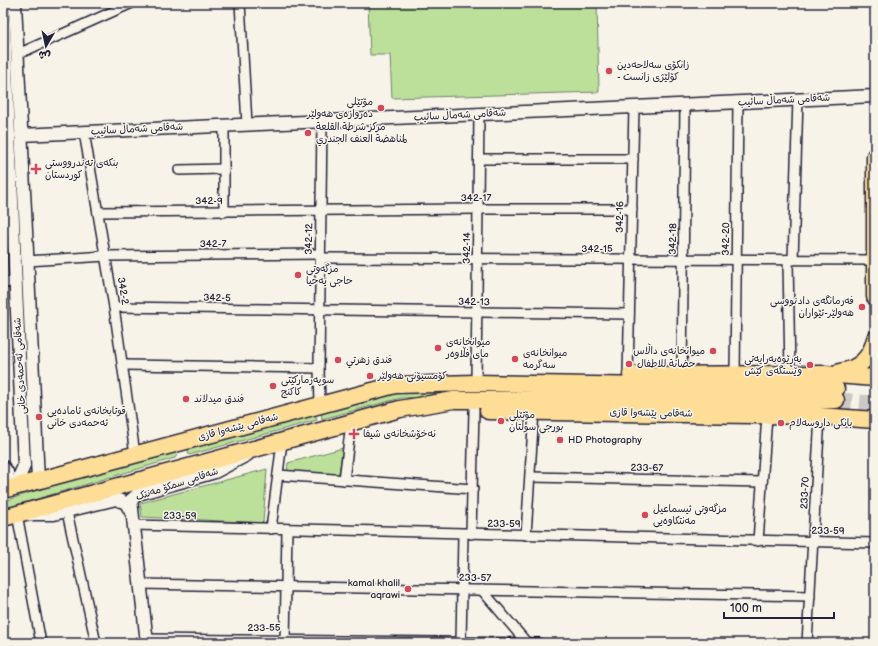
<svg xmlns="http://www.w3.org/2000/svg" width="878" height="646" font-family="'Balsamiq Sans','Playpen Sans Arabic',sans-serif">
<rect width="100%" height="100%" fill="#f7f3e8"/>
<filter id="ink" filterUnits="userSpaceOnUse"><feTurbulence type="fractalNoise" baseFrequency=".025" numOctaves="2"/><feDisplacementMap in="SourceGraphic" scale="8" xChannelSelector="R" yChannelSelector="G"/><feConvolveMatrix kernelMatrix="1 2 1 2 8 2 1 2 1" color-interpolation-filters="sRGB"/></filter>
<g filter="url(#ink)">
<g fill="#bce09a" stroke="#6f816a">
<polygon points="368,3 597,3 599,92 392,98 390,55 370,55"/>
<polygon points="401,392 515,392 401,398 322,419 321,413"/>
<polygon points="315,414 317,420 189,455 187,448"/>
<polygon points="343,448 338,479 287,473 288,463"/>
<polygon points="175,451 177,455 175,458 3,509 3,502 64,480"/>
<polygon points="267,469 263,523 142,517 140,503"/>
</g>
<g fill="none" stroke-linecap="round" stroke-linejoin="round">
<polyline stroke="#ccc9c5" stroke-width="16" stroke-dasharray="16 8" stroke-linecap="butt" points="836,400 875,404"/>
<g stroke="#22223b" stroke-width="12">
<g id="street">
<polyline points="240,3 247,124"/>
<polyline points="18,54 132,3"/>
<polyline points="84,132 114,307 135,454"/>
<polyline points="479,159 633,159"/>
<polyline points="179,170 224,169"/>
<polyline points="98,212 478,209 632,209"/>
<polyline points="224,212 224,125"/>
<polyline points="3,230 13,227"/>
<polyline points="320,258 874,260"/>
<polyline points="788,260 790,374"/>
<polyline points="793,260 798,99"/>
<polyline points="27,261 106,256 320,254"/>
<polyline points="3,284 16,280"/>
<polyline points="114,307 629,314"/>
<polyline points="123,365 319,368"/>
<polyline points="682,374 685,104"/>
<polyline points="628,375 634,107"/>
<polyline points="735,375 738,102"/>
<polyline points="476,383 479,114"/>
<polyline points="320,405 319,368 322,121"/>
<polyline points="278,475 473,489"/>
<polyline points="531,477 762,482"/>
<polyline points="344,480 351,423"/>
<polyline points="67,512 96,643"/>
<polyline points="17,514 41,643"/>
<polyline points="133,525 875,543"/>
<polyline points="271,529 282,442"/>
<polyline points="471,534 474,410"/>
<polyline points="526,535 534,411"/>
<polyline points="758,541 767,416"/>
<polyline points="140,584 810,596"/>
<polyline points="482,590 526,642"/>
<polyline points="147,639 539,643"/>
<polyline points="285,643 287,529"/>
<polyline points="461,643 463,534"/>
<polyline points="807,643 820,416"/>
</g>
</g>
<g stroke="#22223b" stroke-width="15">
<g id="secondary">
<polyline points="3,3 24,466 15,486"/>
<polyline points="15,3 38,480"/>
<polyline points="21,135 875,96"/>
<polyline points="3,467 7,472 8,488"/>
<polyline points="28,514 54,514 116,499 126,503 131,512"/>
<polyline points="147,643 131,500 138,494 215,472 247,455"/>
</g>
</g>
<g stroke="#22223b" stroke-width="19">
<g id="highway">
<polyline points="875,156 875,297"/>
<path d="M840,372C859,369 871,357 875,339"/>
<polyline points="631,375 824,374 875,378"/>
<polyline points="488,411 820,416 875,420"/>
<polyline points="3,490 395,385 476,383 836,389"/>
<polyline points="3,518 400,409 454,400 836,400"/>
</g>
</g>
<use href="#street" stroke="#f7f3e8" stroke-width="9"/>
<use href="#secondary" stroke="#f7f3e8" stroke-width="12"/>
<use href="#highway" stroke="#fedd96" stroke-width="16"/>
</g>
</g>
<g fill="#d1495b" stroke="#f7f3e8" stroke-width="1.5">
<circle cx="609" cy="71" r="4"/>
<circle cx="381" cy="108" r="4"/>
<circle cx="308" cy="133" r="4"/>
<path d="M34 163h4v4h4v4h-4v4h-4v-4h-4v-4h4z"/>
<circle cx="298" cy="275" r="4"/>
<circle cx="862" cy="307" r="4"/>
<circle cx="438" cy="348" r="4"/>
<circle cx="713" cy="351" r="4"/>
<circle cx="515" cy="359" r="4"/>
<circle cx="338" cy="360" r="4"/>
<circle cx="629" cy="364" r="4"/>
<circle cx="810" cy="365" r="4"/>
<circle cx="370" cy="376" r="4"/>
<circle cx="273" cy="386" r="4"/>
<circle cx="186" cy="399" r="4"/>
<circle cx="39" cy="417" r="4"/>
<circle cx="501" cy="421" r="4"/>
<circle cx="781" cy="423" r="4"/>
<path d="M352 428h4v4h4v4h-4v4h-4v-4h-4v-4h4z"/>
<circle cx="560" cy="440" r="4"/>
<circle cx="645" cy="515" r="4"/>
<circle cx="408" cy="589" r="4"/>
</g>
<g text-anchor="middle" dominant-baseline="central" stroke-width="3" stroke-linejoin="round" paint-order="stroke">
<g font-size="10" fill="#22223b" stroke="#f7f3e8" text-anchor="start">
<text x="617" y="65">زانکۆی سەلاحەدین<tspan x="617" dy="12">- کۆلێژی زانست</tspan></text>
<text x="373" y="102" text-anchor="end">مۆتێلی<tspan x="373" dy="12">دەروازەی هەولێر</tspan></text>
<text x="316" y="127">مركز شرطة القلعة<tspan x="316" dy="12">لمناهضة العنف الجندري</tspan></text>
<text x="45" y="163">بنکەی تەندرووستی<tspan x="45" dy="12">کوردستان</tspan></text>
<text x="306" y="269">مزگەوتی<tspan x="306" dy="12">حاجی یەحیا</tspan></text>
<text x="854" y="301" text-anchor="end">فه‌رمانگه‌ی دادنووسی<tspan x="854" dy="12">هه‌ولێر-ئێواران</tspan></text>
<text x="446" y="342">میوانخانەی<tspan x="446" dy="12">مای فڵاوەر</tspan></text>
<text x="705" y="351" text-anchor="end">میوانخانەی داڵاس</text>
<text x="523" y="353">میوانخانەی<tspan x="523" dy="12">سەگرمە</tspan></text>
<text x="802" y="359" text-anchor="end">بەڕێوەبەرایەتی<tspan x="802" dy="12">وێستگەی کێش</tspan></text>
<text x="346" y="360">فندق زهرتي</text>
<text x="637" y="364">حضانة للاطفال</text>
<text x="378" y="376">کۆمسیۆنی هەولێر</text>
<text x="281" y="380">سوپەرمارکێتی<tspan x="281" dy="12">کاکنج</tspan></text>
<text x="194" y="399">فندق ميدلاند</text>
<text x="47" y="411">قوتابخانەی ئامادەیی<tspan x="47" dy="12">ئەحمەدی خانی</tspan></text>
<text x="509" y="415">مۆتێلی<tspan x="509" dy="12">بورجی سوڵتان</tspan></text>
<text x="789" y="423">بانکی داروسەلام</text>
<text x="363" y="434">نەخۆشخانەی شیفا</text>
<text x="568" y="440">HD Photography</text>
<text x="653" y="509">مزگەوتی ئیسماعیل<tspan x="653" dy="12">مەنتکاوەیی</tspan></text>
<text x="400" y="583" text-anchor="end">kamal khalil<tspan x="400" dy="12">aqrawi</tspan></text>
</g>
<g font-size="10" fill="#22223b" stroke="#f7f3e8">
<text transform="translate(784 100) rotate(-3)">شەقامی شەماڵ سائیب</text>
<text transform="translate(460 115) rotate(-3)">شەقامی شەماڵ سائیب</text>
<text transform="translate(137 129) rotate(-3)">شەقامی شەماڵ سائیب</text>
<text x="476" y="198">342-17</text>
<text x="209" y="201">342-9</text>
<text transform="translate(620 217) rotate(-89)">342-16</text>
<text transform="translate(309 239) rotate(-89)">342-12</text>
<text transform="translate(673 239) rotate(-89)">342-18</text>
<text transform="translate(726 239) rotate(-89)">342-20</text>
<text x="213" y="244">342-7</text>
<text transform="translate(467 248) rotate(-89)">342-14</text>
<text x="597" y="249">342-15</text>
<text transform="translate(123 291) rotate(81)">342-2</text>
<text transform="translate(217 298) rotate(1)">342-5</text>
<text transform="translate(474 302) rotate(1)">342-13</text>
<text transform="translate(20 366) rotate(-93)">شەقامی ئەحمەدی خانی</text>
<text transform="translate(651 413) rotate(1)">شەقامی پێشەوا قازی</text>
<text transform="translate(238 427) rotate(-15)">شەقامی پێشەوا قازی</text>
<text transform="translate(647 468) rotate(1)">233-67</text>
<text transform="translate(177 484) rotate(-18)">شەقامی سمکۆ مەنتک</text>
<text transform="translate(805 493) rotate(-87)">233-70</text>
<text transform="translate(180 516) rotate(1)">233-59</text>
<text transform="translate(504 524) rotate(1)">233-59</text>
<text transform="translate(828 531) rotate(1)">233-59</text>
<text transform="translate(475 578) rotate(1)">233-57</text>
<text x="264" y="628">233-55</text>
</g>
</g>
<rect width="878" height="646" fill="none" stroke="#f7f3e8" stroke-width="16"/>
<rect x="8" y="8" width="862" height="630" fill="none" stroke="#22223b" stroke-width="1.5" filter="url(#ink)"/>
<g transform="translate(46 46) rotate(189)" stroke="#f7f3e8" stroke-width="3" paint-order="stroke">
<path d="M0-3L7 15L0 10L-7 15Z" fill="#22223b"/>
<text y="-6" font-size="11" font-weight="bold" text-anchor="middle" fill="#22223b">ش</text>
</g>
<path d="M724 612v6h110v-6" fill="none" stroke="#22223b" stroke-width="2"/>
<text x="730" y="612" font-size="12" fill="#22223b" stroke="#f7f3e8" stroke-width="3" paint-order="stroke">100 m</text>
</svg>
